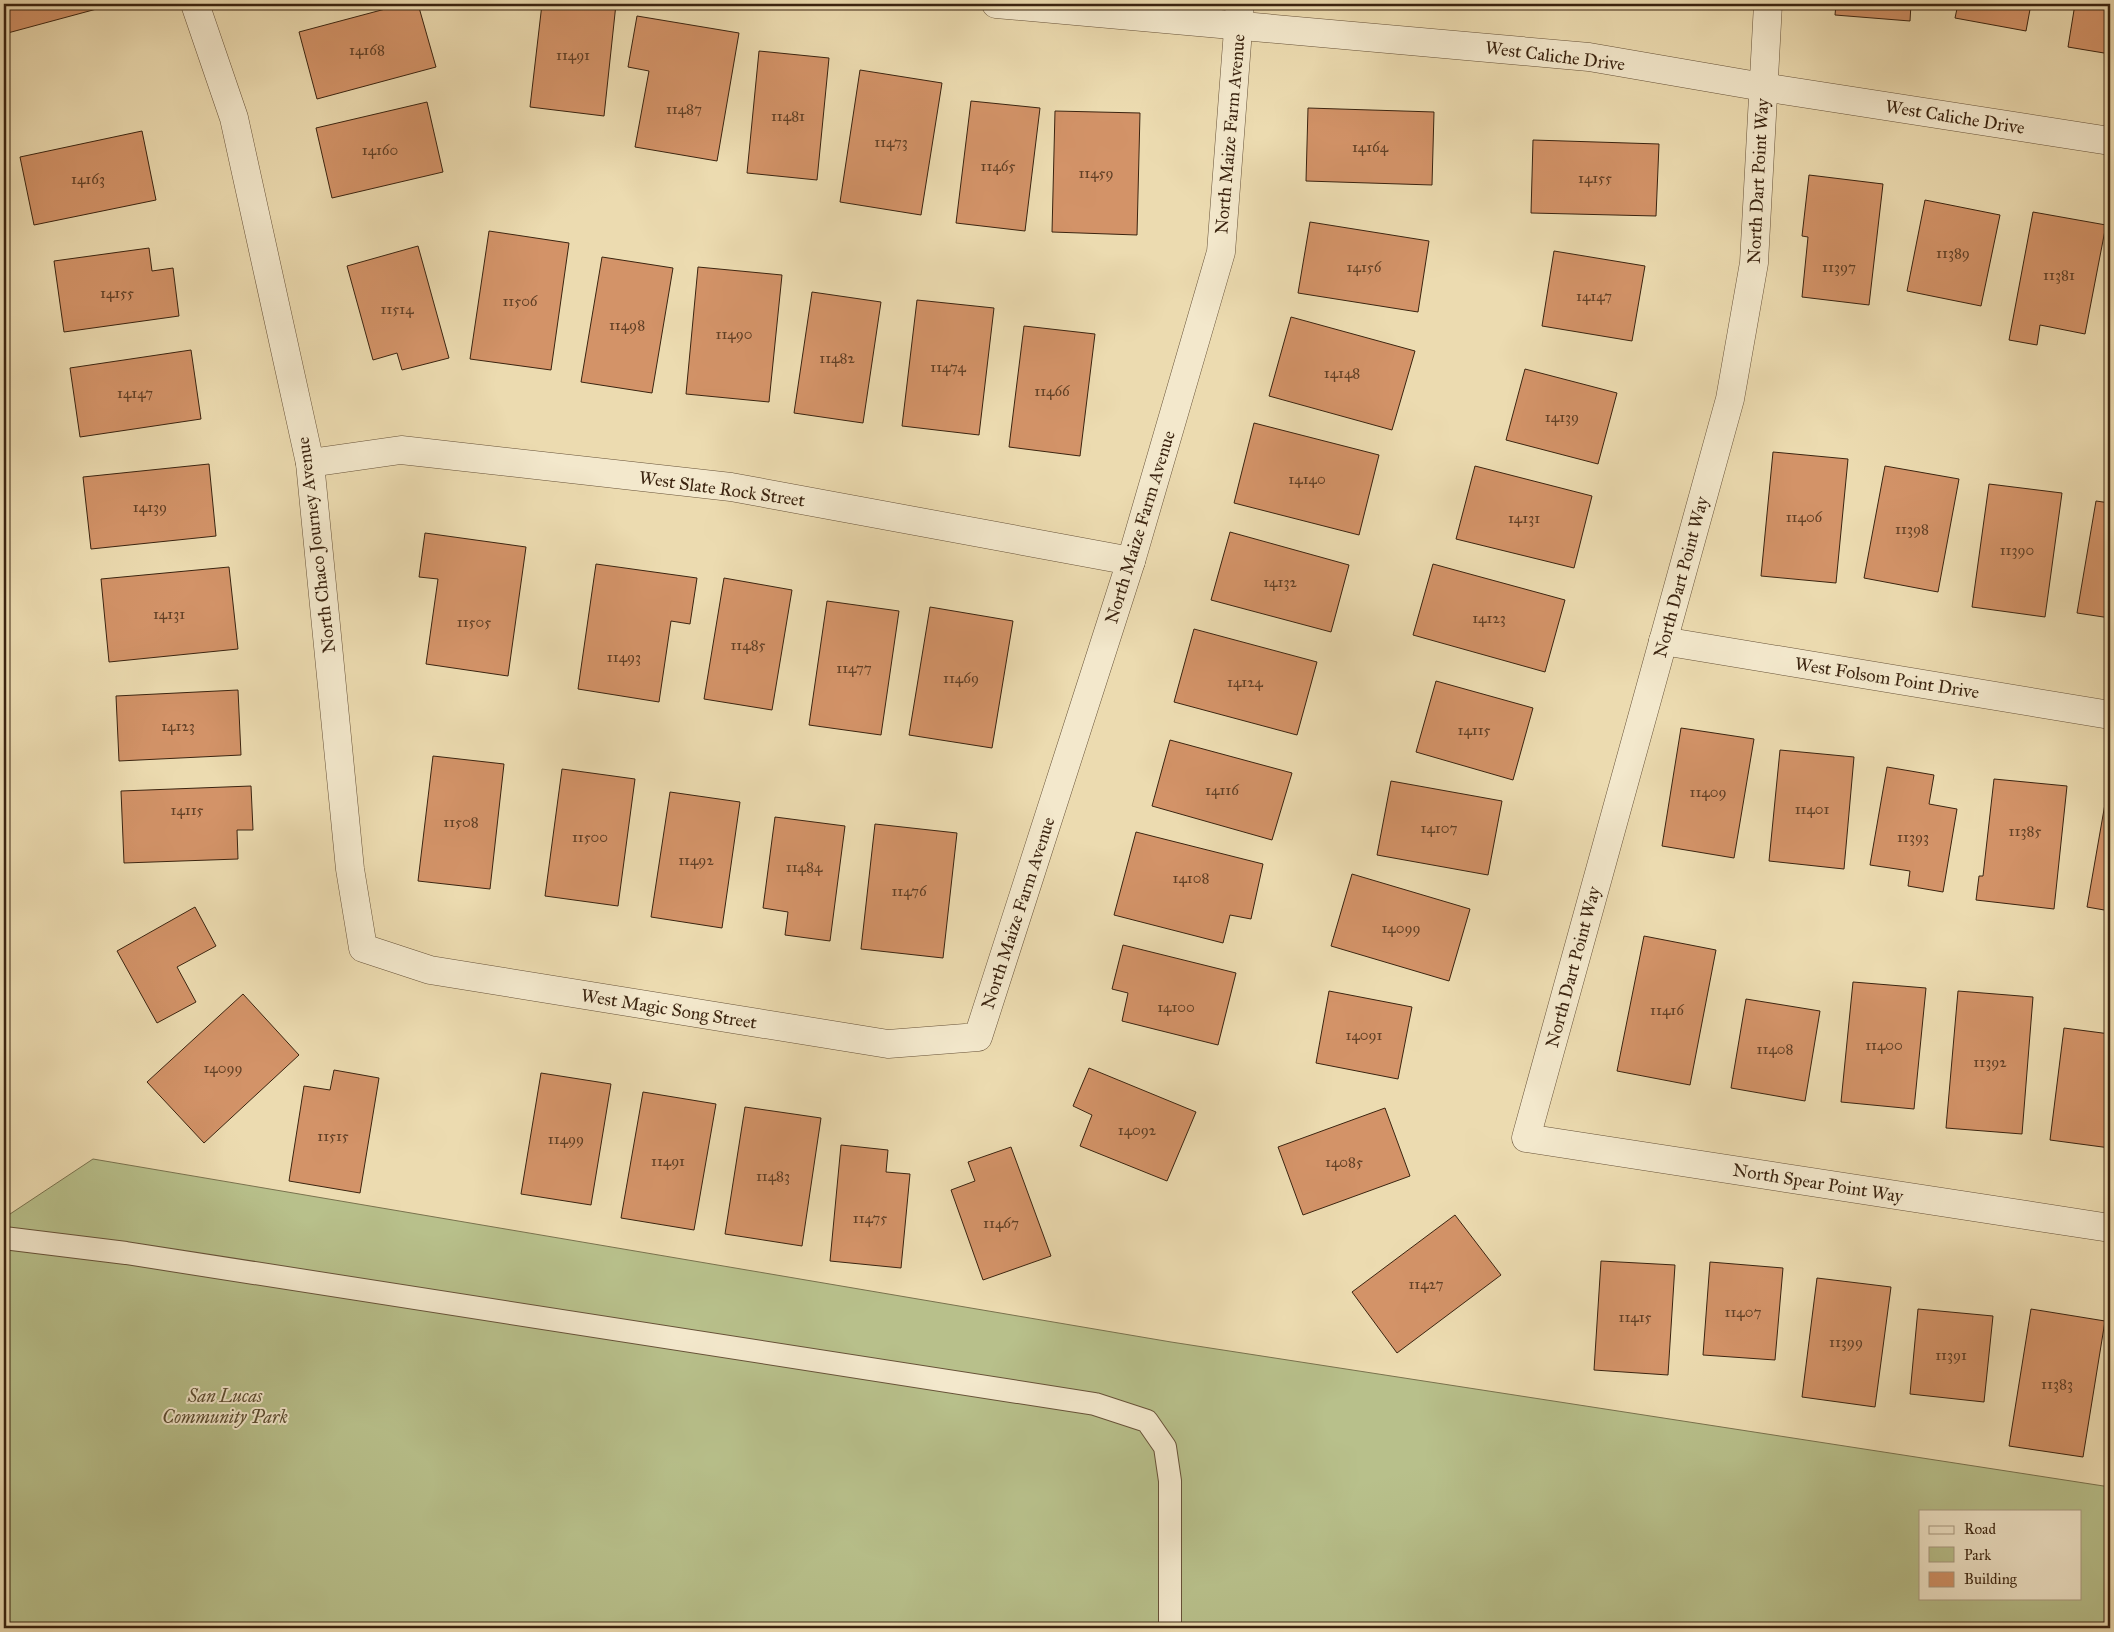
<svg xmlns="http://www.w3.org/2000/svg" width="2114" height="1632" font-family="'IM FELL Great Primer',serif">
<rect width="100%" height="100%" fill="#ecdbb0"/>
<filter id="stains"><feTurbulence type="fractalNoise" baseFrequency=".004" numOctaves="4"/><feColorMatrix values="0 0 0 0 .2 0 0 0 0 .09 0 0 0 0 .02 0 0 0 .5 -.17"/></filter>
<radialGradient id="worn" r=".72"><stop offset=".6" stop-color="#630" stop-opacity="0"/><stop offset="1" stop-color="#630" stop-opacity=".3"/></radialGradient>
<path fill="#b8c08b" stroke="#7a724e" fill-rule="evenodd" d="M93,1159L1171,1342L2110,1487V1628H4V1218ZM1920,1511H2080V1598H1920Z"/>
<g fill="#d39368" stroke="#3b2410">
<polygon points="4,4 104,4 104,7 4,34"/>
<polygon points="404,4 418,4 436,67 317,99 299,32"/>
<polygon points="542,4 616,4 604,116 530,107"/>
<polygon points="1836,4 1911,4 1910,21 1835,15"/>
<polygon points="1958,4 2031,4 2026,31 1955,18"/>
<polygon points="2075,4 2110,4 2110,54 2068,47"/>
<polygon points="637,16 739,33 717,161 635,147 649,71 628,67"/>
<polygon points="759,51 829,58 817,180 747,173"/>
<polygon points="860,70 942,83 921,215 840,202"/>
<polygon points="971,101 1040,108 1025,231 956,223"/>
<polygon points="427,102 443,172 332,198 316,128"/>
<polygon points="1308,108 1434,112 1432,185 1306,181"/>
<polygon points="1055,111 1140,113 1137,235 1052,232"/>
<polygon points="142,131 156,200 34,225 20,157"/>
<polygon points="1533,140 1659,144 1656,216 1531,213"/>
<polygon points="1809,175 1883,184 1869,305 1802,297 1808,237 1802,236"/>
<polygon points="1925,200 2000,215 1981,306 1907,291"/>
<polygon points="2033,212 2106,225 2085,334 2040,325 2037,345 2009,340"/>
<polygon points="1310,222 1429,241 1418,312 1298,293"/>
<polygon points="489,231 569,243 551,370 470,359"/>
<polygon points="418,246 449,358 402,370 397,353 373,360 347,266"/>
<polygon points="149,248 152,271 173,268 179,316 64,332 54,261"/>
<polygon points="1554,251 1645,266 1632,341 1542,326"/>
<polygon points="602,257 673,268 652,393 581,382"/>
<polygon points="698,267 782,275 769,402 686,394"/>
<polygon points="812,292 881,302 863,423 794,413"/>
<polygon points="917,300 994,308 979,435 902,426"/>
<polygon points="1291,317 1415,351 1392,430 1269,396"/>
<polygon points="1024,326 1095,334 1080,456 1009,447"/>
<polygon points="191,350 201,419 80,437 70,368"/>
<polygon points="1525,369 1617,393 1598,464 1506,440"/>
<polygon points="1254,423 1379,455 1359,535 1234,503"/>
<polygon points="1773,452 1848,459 1836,583 1761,576"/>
<polygon points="209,464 216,536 91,549 83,477"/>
<polygon points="1475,466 1592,496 1574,568 1456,539"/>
<polygon points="1885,466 1959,479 1938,592 1864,578"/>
<polygon points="1989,484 2062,493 2045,617 1972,607"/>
<polygon points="2096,501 2110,503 2110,618 2077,613"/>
<polygon points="1230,532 1349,565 1331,632 1211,600"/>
<polygon points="425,533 526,547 508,676 426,664 438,579 419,577"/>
<polygon points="596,564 697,578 690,624 671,621 659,702 578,689"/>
<polygon points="1433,564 1565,600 1545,672 1413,635"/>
<polygon points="229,567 238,649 109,662 101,579"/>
<polygon points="724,578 792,590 772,710 704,699"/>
<polygon points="827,601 899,611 881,735 809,725"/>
<polygon points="930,607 1013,621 992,748 909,735"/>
<polygon points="1194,629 1317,662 1297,735 1174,702"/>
<polygon points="1436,681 1533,708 1513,780 1416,752"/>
<polygon points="238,690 241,755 119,761 116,696"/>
<polygon points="1681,728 1754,739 1734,858 1662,846"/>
<polygon points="1170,740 1292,773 1272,840 1152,806"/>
<polygon points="1780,750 1854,757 1844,869 1769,861"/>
<polygon points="433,756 504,764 490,889 418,881"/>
<polygon points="1887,767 1934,775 1929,804 1957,809 1943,892 1908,886 1910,871 1870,865"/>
<polygon points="562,769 635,779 618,906 545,896"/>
<polygon points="1994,779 2067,786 2054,909 1976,900 1979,876 1983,876"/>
<polygon points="1391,781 1502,801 1488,875 1377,855"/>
<polygon points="251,786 253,830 237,830 238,859 124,863 121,791"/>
<polygon points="670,792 740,802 722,928 651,917"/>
<polygon points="2106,798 2110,798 2110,911 2087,907"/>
<polygon points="775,817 845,826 830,941 785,935 788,912 763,908"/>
<polygon points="875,824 957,833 943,958 861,949"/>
<polygon points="1136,832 1263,864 1251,919 1230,915 1223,943 1114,915"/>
<polygon points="1352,874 1470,909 1449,981 1331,946"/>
<polygon points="195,907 216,946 177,967 196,1002 157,1023 117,951"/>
<polygon points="1644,936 1716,950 1690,1085 1617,1071"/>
<polygon points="1123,945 1236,973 1218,1045 1122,1021 1128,993 1112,989"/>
<polygon points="1853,982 1926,988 1914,1109 1841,1102"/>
<polygon points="1329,991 1412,1007 1398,1079 1316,1063"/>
<polygon points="1958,991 2033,997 2022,1134 1946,1128"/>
<polygon points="243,994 299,1055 204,1143 147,1082"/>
<polygon points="1746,999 1820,1011 1805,1101 1731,1088"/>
<polygon points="2064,1028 2110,1034 2110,1148 2050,1140"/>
<polygon points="1089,1068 1196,1112 1167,1181 1080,1146 1092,1115 1073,1106"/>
<polygon points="334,1070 379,1078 360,1193 289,1181 304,1086 330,1090"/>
<polygon points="541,1073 611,1084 591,1205 521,1194"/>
<polygon points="643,1092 716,1104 694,1230 621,1218"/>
<polygon points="745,1107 821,1118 802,1246 725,1234"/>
<polygon points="1385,1108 1410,1176 1303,1215 1278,1147"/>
<polygon points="841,1145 888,1150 886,1172 910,1174 901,1268 830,1261"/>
<polygon points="1011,1147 1051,1256 983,1280 951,1190 975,1181 968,1162"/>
<polygon points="1455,1215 1501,1275 1397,1353 1352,1292"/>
<polygon points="1601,1261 1675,1265 1668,1375 1594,1370"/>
<polygon points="1710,1262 1783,1268 1775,1360 1703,1355"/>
<polygon points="1817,1278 1891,1287 1875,1407 1802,1397"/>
<polygon points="1918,1309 1993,1316 1984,1402 1910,1394"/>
<polygon points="2031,1309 2105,1321 2083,1457 2009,1446"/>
</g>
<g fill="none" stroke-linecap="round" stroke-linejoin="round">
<g stroke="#675238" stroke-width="24">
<polyline id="lane" points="4,1238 126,1253 1095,1404 1147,1421 1165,1447 1170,1481 1170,1628"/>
</g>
<g stroke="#675238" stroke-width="29">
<g id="street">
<polyline points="195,4 234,118 310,463 350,869 363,948 430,970 888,1044 978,1037 1131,561 1221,252 1240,4"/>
<polyline points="996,4 1589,57 1763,87 2110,141"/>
<polyline points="1768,4 1754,263 1730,399 1526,1138 2110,1228"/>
<polyline points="310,463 401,450 731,487 1131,561"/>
<polyline points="1663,641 2110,715"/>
</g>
</g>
<use href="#lane" stroke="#f3e8cc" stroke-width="22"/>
<use href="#street" stroke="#f3e8cc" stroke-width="28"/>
</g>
<g text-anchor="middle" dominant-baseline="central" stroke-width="4" stroke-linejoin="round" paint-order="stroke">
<g font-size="15" fill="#614026">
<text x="367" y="50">14168</text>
<text x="573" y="55">11491</text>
<text x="684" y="109">11487</text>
<text x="788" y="116">11481</text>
<text x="891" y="142">11473</text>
<text x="1370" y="147">14164</text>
<text x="380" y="150">14160</text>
<text x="998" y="166">11465</text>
<text x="1096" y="173">11459</text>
<text x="1595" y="178">14155</text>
<text x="88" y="179">14163</text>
<text x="1953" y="253">11389</text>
<text x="1364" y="267">14156</text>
<text x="1839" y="267">11397</text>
<text x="2059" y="275">11381</text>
<text x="117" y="293">14155</text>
<text x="1594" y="296">14147</text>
<text x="520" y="301">11506</text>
<text x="397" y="309">11514</text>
<text x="627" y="325">11498</text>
<text x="734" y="334">11490</text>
<text x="837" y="358">11482</text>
<text x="948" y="367">11474</text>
<text x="1342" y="373">14148</text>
<text x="1052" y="391">11466</text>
<text x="135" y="393">14147</text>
<text x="1562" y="417">14139</text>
<text x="1307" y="479">14140</text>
<text x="150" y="507">14139</text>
<text x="1804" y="517">11406</text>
<text x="1524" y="518">14131</text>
<text x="1912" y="529">11398</text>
<text x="2017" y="550">11390</text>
<text x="1280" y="582">14132</text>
<text x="169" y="614">14131</text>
<text x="1489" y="618">14123</text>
<text x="474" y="622">11505</text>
<text x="748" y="645">11485</text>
<text x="624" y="657">11493</text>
<text x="854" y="668">11477</text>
<text x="961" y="678">11469</text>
<text x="1245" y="682">14124</text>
<text x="178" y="726">14123</text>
<text x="1474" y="730">14115</text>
<text x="1222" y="790">14116</text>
<text x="1708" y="792">11409</text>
<text x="1812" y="809">11401</text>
<text x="187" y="810">14115</text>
<text x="461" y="822">11508</text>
<text x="1439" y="828">14107</text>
<text x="2025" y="831">11385</text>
<text x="590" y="837">11500</text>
<text x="1913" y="837">11393</text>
<text x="696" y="860">11492</text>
<text x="804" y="867">11484</text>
<text x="1191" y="878">14108</text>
<text x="909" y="891">11476</text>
<text x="1401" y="928">14099</text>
<text x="1176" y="1007">14100</text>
<text x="1667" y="1010">11416</text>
<text x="1364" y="1035">14091</text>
<text x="1884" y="1045">11400</text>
<text x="1775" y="1049">11408</text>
<text x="1990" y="1062">11392</text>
<text x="223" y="1068">14099</text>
<text x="1137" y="1130">14092</text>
<text x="333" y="1136">11515</text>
<text x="566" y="1139">11499</text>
<text x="668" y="1161">11491</text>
<text x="1344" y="1162">14085</text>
<text x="773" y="1176">11483</text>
<text x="870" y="1218">11475</text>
<text x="1001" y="1223">11467</text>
<text x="1426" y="1284">11427</text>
<text x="1743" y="1312">11407</text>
<text x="1635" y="1317">11415</text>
<text x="1846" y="1342">11399</text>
<text x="1951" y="1355">11391</text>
<text x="2057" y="1384">11383</text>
</g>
<g font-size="18" fill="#3b2410" stroke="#f3e8cc">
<text transform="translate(1555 56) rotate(7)">West Caliche Drive</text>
<text transform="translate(1955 117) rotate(9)">West Caliche Drive</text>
<text transform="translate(1230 134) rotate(-85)">North Maize Farm Avenue</text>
<text transform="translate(1758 181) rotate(-87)">North Dart Point Way</text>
<text transform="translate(722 489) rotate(8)">West Slate Rock Street</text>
<text transform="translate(1140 527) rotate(-73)">North Maize Farm Avenue</text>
<text transform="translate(316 545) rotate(-97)">North Chaco Journey Avenue</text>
<text transform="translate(1681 577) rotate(-75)">North Dart Point Way</text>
<text transform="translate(1887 678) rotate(9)">West Folsom Point Drive</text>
<text transform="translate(1018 913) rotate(-72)">North Maize Farm Avenue</text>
<text transform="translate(1573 967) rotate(-75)">North Dart Point Way</text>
<text transform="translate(669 1009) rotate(9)">West Magic Song Street</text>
<text transform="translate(1818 1183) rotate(9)">North Spear Point Way</text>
</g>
<g font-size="18" font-style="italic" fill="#5a4b2f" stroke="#f3e8cc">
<text x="225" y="1396">San Lucas<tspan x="225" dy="21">Community Park</tspan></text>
</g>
</g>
<rect width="2114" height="1632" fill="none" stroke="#ecdbb0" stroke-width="20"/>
<rect x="5" y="5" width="2104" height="1622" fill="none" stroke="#3b2410" stroke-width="2.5"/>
<rect x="10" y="10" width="2094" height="1612" fill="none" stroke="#3b2410"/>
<rect x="1919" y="1510" width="162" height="90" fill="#f3e8cc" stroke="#a99a81"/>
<rect x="1929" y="1526" width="25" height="8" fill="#f3e8cc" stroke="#a99a81"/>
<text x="1964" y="1534" font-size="15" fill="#3b2410">Road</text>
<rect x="1929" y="1547" width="25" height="15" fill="#b8c08b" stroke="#a99a81"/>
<text x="1964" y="1560" font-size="15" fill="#3b2410">Park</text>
<rect x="1929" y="1572" width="25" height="15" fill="#d39368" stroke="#a99a81"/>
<text x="1964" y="1584" font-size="15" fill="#3b2410">Building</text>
<rect width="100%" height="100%" filter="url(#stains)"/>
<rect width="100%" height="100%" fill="url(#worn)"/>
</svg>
